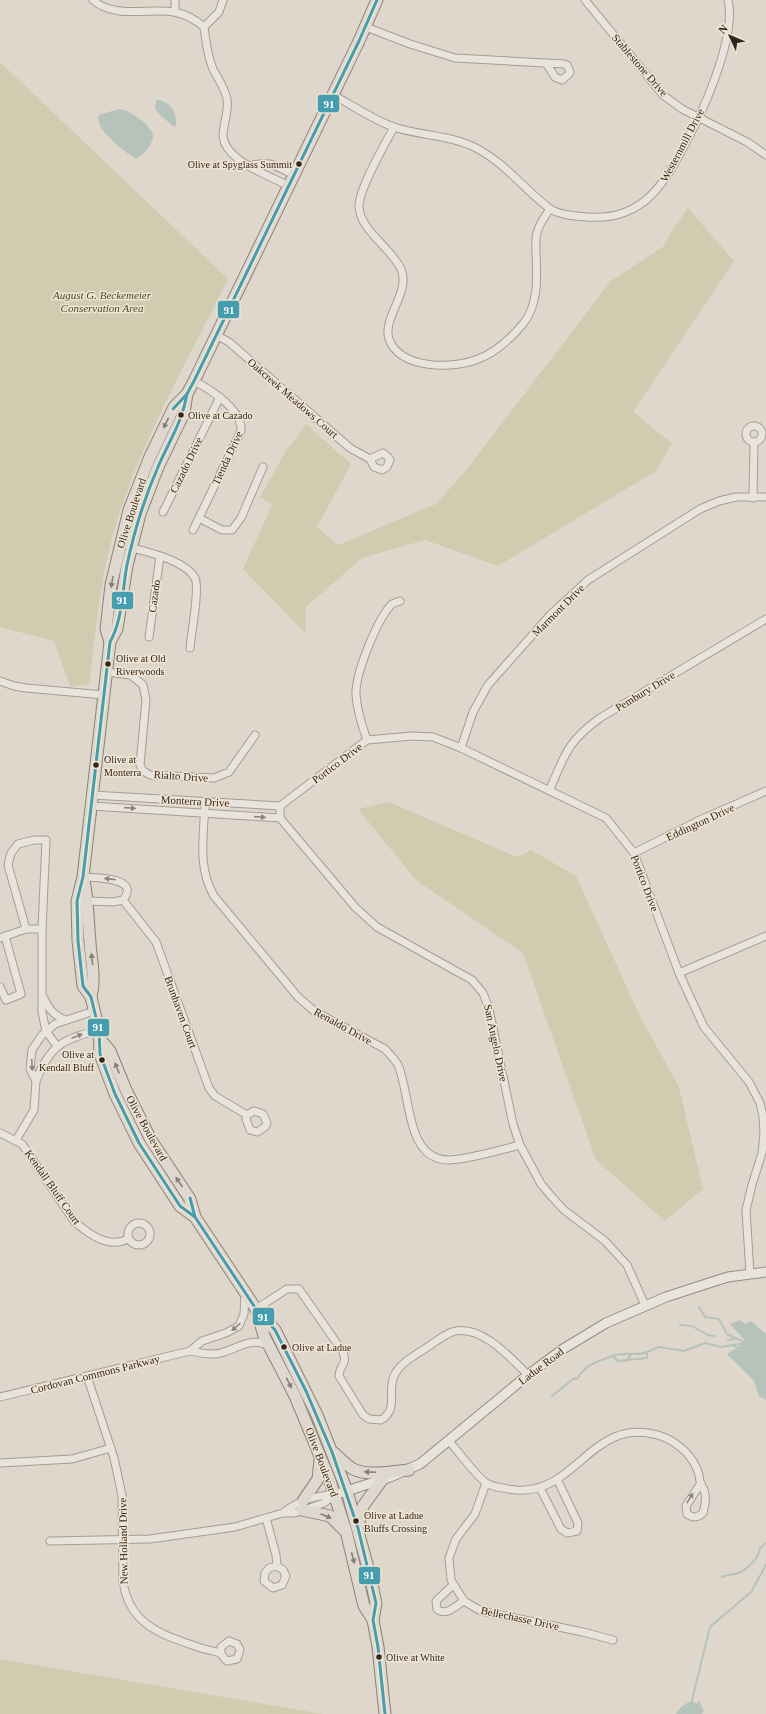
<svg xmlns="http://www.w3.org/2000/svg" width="766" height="1714" font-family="'Times New Roman',serif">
<rect width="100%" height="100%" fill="#dfd7cc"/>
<g fill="#d0ccb0">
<path d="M0,62L228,279C189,358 143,437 117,521C100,573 96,631 89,685L70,686L54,641L0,627Z"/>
<polygon points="688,208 734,261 633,412 672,443 656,471 498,566 425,540 362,558 306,607 305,633 243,569 272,505 260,497 286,451 306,424 351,464 317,527 338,545 436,504 466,470 611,281 664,246 673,229"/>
<polygon points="389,802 517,857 531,850 576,876 639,1014 679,1087 703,1189 665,1221 596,1160 523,953 416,880 358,809"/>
<polygon points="0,1659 323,1714 0,1714"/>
</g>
<g fill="#b6c3ba">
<path d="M157,100C171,102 177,112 176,125L174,127L157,112L155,107Z"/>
<path d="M119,109C128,109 152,125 153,136C153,144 143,156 136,159C125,152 94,130 99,115Z"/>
<polygon points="740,1320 745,1324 751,1321 766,1334 766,1400 759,1396 754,1381 727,1354 746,1342 730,1324"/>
<polygon points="692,1700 696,1704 699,1701 704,1711 702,1714 676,1714 681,1707"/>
</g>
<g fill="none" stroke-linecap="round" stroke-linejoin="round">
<g stroke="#b6c3ba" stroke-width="2">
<polyline points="699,1307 705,1317 719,1319 727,1334 744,1342"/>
<polyline points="680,1325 692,1326 708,1335 714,1336"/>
<polyline points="728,1340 735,1339"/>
<polyline points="732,1345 738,1348"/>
<path d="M613,1356C623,1351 636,1357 647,1352"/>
<polyline points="626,1361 631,1355"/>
<path d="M552,1396L573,1379L578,1378C585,1364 599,1361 613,1356L618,1361L647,1358V1352L659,1347L684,1351L705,1343L721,1347L746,1343"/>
<path d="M722,1577C728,1574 735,1575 741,1572C748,1568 760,1557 760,1548L766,1543"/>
<polyline points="692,1700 710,1627 751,1592 766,1565"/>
</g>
<g stroke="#a59d95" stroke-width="9">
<g id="street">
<path d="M93,0C114,19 149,8 174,12C185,14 196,20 204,27C206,42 207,55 213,69C218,79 225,88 227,99C229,112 223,124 223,136C225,161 270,176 289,186"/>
<polyline points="585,0 663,95 682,109 747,142 766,155"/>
<polyline points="175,12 175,0"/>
<polyline points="204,27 219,12 223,0"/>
<polyline points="366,27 410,44 455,58 564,64 567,65 570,72 568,75 562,80 555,77 546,63"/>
<path d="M333,95C350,104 377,122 394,127C421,136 451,135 476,148C505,163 524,189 549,208C558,215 575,216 587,217C650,222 669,174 694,127C709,97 736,33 728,0"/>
<path d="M394,127C385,144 358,190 359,207C360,230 392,249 401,269C411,292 382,318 389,339C400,370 454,369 478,359C495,353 512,337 523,324C539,304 537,277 536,254C536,247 535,239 537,233C539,224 545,216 550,209"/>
<path d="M249,166C271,160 275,166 294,175"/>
<polyline points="216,335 229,342 350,448 370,459 383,453 388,457 390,460 387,467 382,470 374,467 370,459"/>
<circle cx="754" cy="434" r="8"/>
<polyline points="753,498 754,442"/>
<polyline points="163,512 220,397"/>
<polyline points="199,518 222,530 232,530 241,518 263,467"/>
<path d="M193,530L241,431C243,410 210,389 194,381"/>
<path d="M129,547C147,552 185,560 195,578C200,588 191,635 190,648"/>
<polyline points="149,637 160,556"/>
<polyline points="106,672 131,675 143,685 146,700 140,765 143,771 150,775 214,778 229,772 255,735"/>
<polyline points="0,681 14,686 26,688 104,695"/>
<path d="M367,740C362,726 357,710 356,695C355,674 376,623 390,606C392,603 397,602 400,601"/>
<polyline points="461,748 473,712 488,685 550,615 588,580 700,509 719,501 736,497 766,497"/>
<path d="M550,789C565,754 568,741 600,718L766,619"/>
<polyline points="92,795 280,806 367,740 412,736 433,737 461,748 606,818 634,853 679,973 704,1027 749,1082 760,1103 763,1116 764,1134 762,1153 752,1185 746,1210 750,1274"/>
<path d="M205,802C204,835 197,867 214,896L298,997L314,1011L385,1049C389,1054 395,1059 398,1065C411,1094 405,1159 448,1160C468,1160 499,1150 520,1145"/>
<polyline points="91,806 280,818"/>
<polyline points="280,806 280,818 355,907 377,927 472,980 483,993 489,1009 513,1124 520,1145 541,1184 552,1197 564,1210 605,1241 627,1265 645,1305"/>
<polyline points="634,853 700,820 766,791"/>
<path d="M83,877C94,878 142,877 123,900L113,902L89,901"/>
<polyline points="123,900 156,942 209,1088 215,1096 247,1115 246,1119 250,1130 257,1132 265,1127 267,1123 263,1114 254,1111 247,1115"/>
<polyline points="26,929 8,865 11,853 18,844 34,840 46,840 42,929 42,1012 46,1031 57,1046"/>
<polyline points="0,938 26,929 42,929"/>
<polyline points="679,973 766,936"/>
<polyline points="0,987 6,1000 21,994 5,936"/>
<path d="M44,998C49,1010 54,1015 65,1020"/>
<path d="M94,1011L55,1024L42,1035L32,1050L30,1069L36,1081C50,1045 63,1039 99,1030"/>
<path d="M0,1133L22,1144L74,1221C88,1234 109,1249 128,1239"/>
<polyline points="16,1140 34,1110 36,1081"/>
<circle cx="139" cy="1234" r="11"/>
<path d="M256,1309L287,1289H299L343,1352C348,1365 339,1365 339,1376L363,1415L369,1419L381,1420C399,1409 387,1392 394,1376C400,1363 414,1356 426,1348C434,1343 442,1336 452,1332C480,1323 511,1358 528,1375"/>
<path d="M190,1351C198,1353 206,1354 215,1354C235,1352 250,1334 270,1347"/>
<path d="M87,1376L114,1458L122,1495L123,1581C129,1626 163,1635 201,1648C206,1650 218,1651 221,1654C224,1657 224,1659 227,1661L237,1659L240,1650L237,1644L229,1641L221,1647V1654"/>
<polyline points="0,1397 190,1351 202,1341 226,1333 239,1326 244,1314 245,1293"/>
<path d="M449,1441C457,1450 479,1480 488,1484C496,1488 508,1489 517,1490C578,1494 592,1414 661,1436C675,1441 690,1453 696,1467C699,1472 699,1476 700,1481C701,1485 703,1487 704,1490C707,1497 705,1506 703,1513C697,1518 693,1518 687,1514L686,1506L701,1483"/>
<polyline points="0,1463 72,1459 111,1448"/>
<polyline points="486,1483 475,1514 456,1539 449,1558 451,1580 464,1601 481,1611 583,1632 613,1640"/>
<polyline points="540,1488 561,1529 567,1533 577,1531 578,1523 557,1479"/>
<polyline points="266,1518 276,1555 277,1566 283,1570 286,1576 282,1585 273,1588 264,1581 265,1573 269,1568 277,1566"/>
<path d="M50,1541L150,1539L235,1527L283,1513H295L324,1503L334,1495C315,1495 298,1501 283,1513"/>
<path d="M453,1585L436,1601L437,1609C446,1617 455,1606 464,1601"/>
</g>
</g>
<g stroke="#948c85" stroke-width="11">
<polyline id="secondary" points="334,1495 390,1477 420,1464 528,1375 563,1349 606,1323 666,1297 709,1283 728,1277 766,1272"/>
</g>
<g stroke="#8a827c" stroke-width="13">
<g id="primary">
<polyline points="187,394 184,413 158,467 140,514 127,566 117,629 110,642 83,877 77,901 78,941 83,986 91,997 99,1030 100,1054 115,1094 139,1143 180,1206 195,1217"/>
<polyline points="110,642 106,629 111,585 129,510 149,459 174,407 187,394 194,381 359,41 377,0"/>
<path d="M84,880C88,901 88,920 90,942C91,961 96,978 91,997"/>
<polyline points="100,1039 110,1051 126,1090 151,1140 190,1199 195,1217 256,1309 275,1330 317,1415 347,1491 370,1575 376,1603 373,1620 378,1647 385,1714"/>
<polyline points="257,1311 264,1336 295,1396 329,1478 346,1531 364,1606 373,1620"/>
<path d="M334,1453C340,1458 346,1465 353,1469C369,1477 392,1471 409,1470"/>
<polyline points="303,1501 318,1479 320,1460"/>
<polyline points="302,1510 330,1516 345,1531"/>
<polyline points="358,1526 363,1506 382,1480"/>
</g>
</g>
<use href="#street" stroke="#e8e4dd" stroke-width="7"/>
<use href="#secondary" stroke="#e8e4dd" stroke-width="9"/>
<use href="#primary" stroke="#dfd8cf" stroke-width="11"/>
<g stroke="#f0e4d2" stroke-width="6">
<g id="bus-1">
<path d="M187,394C182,423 169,441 158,467C144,499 134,532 127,565C122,591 123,619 110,642L83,877L77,901L78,941L83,986L91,997L99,1030L100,1054L115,1094L139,1143L180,1206L195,1217"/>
<polyline points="173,409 187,394 194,381 359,41 377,0"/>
<polyline points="190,1198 195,1217 256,1309 275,1330 306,1391 332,1452 358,1528 376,1603 373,1620 378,1647 385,1714"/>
</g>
</g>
<use href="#bus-1" stroke="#469dad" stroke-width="3"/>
</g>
<defs><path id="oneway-solid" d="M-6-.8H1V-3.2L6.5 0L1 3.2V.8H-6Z"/></defs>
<g fill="#887e77">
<use href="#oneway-solid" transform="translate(166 423) rotate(116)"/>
<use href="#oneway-solid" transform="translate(112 582) rotate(100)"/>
<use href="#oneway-solid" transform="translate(92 959) rotate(-96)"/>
<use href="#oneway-solid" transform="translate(117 1068) rotate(-112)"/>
<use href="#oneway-solid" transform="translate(179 1182) rotate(-124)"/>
<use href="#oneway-solid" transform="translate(289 1383) rotate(64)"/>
<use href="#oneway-solid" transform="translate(370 1472) rotate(-178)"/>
<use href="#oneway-solid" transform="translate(326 1516) rotate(23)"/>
<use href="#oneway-solid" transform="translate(353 1558) rotate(75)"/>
</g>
<g fill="#8d847e">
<use href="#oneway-solid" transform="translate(130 808) rotate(4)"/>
<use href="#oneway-solid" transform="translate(260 817) rotate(4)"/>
<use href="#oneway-solid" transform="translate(110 879) rotate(-173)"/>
<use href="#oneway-solid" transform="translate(77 1036) rotate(-21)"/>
<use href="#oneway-solid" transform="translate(32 1065) rotate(87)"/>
<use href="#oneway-solid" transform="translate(236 1327) rotate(138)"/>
<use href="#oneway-solid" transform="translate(690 1498) rotate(-58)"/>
</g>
<g fill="#32251f" stroke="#f0e4d2" stroke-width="1.5">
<circle cx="299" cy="164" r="3.5"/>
<circle cx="181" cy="415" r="3.5"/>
<circle cx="108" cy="664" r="3.5"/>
<circle cx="96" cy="765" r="3.5"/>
<circle cx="102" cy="1060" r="3.5"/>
<circle cx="284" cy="1347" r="3.5"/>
<circle cx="356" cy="1521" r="3.5"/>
<circle cx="379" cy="1657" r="3.5"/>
</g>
<g text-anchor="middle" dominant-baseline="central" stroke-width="3" stroke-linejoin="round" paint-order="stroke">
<g font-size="10" fill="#32251f" stroke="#f0e4d2" text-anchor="start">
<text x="292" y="164" text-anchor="end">Olive at Spyglass Summit</text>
<text x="188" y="415">Olive at Cazado</text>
<text x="116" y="658">Olive at Old<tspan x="116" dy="13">Riverwoods</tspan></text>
<text x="104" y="759">Olive at<tspan x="104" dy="13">Monterra</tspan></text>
<text x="94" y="1054" text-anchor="end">Olive at<tspan x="94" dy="13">Kendall Bluff</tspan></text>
<text x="292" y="1347">Olive at Ladue</text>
<text x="364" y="1515">Olive at Ladue<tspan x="364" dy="13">Bluffs Crossing</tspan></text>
<text x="386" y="1657">Olive at White</text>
</g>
<g font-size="11" fill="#32251f" stroke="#f0e4d2">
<text transform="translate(640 65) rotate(49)">Stablestone Drive</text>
<text transform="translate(682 145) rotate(-62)">Westernmill Drive</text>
<text transform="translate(293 398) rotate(41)">Oakcreek Meadows Court</text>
<text transform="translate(227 458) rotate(-65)">Tienda Drive</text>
<text transform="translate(186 465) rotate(-64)">Cazado Drive</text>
<text transform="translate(131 513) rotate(-72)">Olive Boulevard</text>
<text transform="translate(154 596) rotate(-82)">Cazado</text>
<text transform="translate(558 610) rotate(-45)">Marmont Drive</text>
<text transform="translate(645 691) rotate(-31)">Pembury Drive</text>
<text transform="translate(337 763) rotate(-37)">Portico Drive</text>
<text transform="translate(181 776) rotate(4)">Rialto Drive</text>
<text transform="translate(195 801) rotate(3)">Monterra Drive</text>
<text transform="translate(700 822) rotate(-25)">Eddington Drive</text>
<text transform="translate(645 883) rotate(69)">Portico Drive</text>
<text transform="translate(181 1012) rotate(70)">Brunhaven Court</text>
<text transform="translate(343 1026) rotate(29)">Renaldo Drive</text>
<text transform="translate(496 1043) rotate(78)">San Angelo Drive</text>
<text transform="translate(147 1128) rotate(61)">Olive Boulevard</text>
<text transform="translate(53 1187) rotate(55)">Kendall Bluff Court</text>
<text transform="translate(541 1366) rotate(-37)">Ladue Road</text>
<text transform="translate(95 1374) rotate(-14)">Cordovan Commons Parkway</text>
<text transform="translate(322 1462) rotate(69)">Olive Boulevard</text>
<text transform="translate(123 1541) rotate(-91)">New Holland Drive</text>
<text transform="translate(520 1618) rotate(12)">Bellechasse Drive</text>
</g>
<g font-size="11" font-style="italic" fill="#474b28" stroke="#f0e4d2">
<text x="102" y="295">August G. Beckemeier<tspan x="102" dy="13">Conservation Area</tspan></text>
</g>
</g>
<g stroke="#f0e4d2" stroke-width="1.5">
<rect x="317" y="94" width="23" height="19" rx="4" fill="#469dad"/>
<rect x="217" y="300" width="23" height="19" rx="4" fill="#469dad"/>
<rect x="111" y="591" width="23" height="19" rx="4" fill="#469dad"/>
<rect x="87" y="1018" width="23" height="19" rx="4" fill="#469dad"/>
<rect x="252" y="1307" width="23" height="19" rx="4" fill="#469dad"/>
<rect x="358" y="1566" width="23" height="19" rx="4" fill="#469dad"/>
</g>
<g font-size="11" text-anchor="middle" font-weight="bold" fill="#fff">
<text x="329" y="108">91</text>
<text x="229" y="314">91</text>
<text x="122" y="604">91</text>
<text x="98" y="1031">91</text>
<text x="263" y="1321">91</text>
<text x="369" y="1579">91</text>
</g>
<g transform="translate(730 36) rotate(314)" stroke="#f0e4d2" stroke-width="3" paint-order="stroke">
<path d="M0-3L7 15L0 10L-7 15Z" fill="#32251f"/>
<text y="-6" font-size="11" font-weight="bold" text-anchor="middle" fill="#32251f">N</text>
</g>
</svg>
